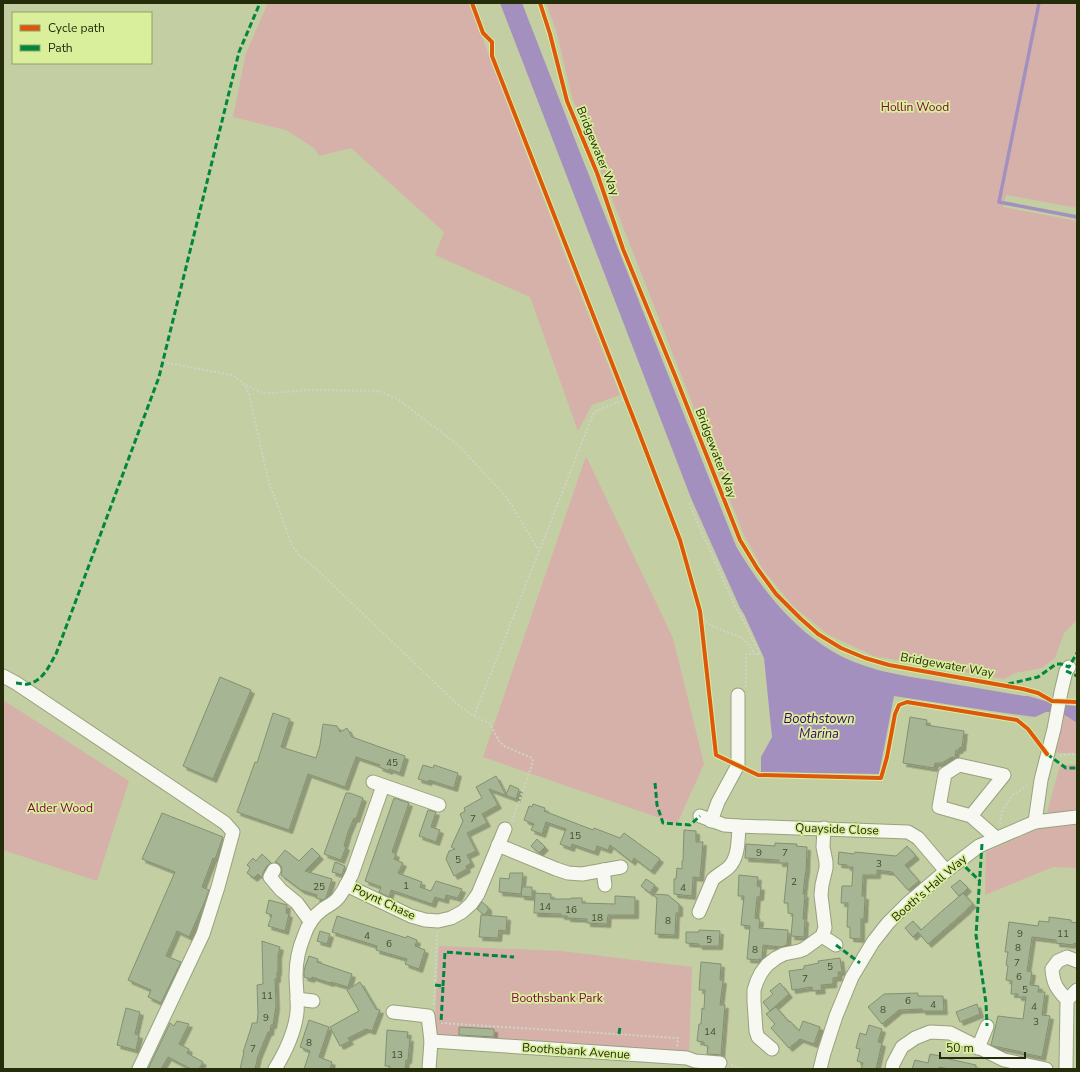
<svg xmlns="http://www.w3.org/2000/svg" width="1080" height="1072" font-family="'Nunito Sans',sans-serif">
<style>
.green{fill:#d6b1aa}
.water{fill:#a490be}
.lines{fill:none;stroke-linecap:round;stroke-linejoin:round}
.stream{stroke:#a490be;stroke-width:3.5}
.building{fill:#a6b695;stroke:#829171;filter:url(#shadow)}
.minor-casing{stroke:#98a17d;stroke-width:15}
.path{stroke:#d0d3c5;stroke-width:2;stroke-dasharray:2 2;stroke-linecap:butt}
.minor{stroke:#f6f8f1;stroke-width:13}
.quiet{stroke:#00873e;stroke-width:3;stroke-dasharray:6 3;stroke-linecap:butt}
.cycleway-casing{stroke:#d9ef9c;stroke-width:6}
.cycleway{stroke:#de570c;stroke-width:4}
.labels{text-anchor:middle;stroke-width:3.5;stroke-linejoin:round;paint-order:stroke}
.number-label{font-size:10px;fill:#454e2d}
.park-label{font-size:12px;fill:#830642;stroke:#d9ef9c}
.street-label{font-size:12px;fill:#252c0a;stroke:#d9ef9c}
.water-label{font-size:13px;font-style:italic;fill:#3c006c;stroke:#d9ef9c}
</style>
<defs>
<filter id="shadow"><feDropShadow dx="3.5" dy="3.5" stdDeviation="0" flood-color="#0004"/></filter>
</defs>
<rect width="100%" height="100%" fill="#c3cea2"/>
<g class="green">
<polygon points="268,3 469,3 561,245 620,395 592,405 578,431 530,297 435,255 444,232 351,148 319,156 314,148 286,130 233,117 246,53"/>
<polygon points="546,3 1077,3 1077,208 1006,195 1003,207 1077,221 1077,620 1064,633 1055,658 1042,668 1015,673 1004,679 874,656 829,635 793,606 762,568 744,535 572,97 556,30"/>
<polygon points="586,456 673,638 704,764 677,824 483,757"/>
<polygon points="3,700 129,781 97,881 3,850"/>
<polygon points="1062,714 1068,717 1077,723 1077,753 1059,753 1055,752 1054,750"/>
<polygon points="1077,764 1077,868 1053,867 985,895 986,852 1043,827 1060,765"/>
<polygon points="439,946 561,951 692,967 689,1054 434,1037"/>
</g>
<g class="water">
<path d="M500,3h22l57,147 157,396c23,39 50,75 88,100 33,23 74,29 112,35 29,5 59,10 88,15h4l28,8 -2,8h-8l-11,5 -44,-6 -97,-15 -15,78 -118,-2v-15l11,-20 -8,-79 -20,-44 -4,-6 -49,-110z"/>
<polygon points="1064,705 1077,706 1077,723 1068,717 1062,714"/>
</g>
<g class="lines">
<polyline class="stream" points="1039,3 999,202 1077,217"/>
</g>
<g class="building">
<polygon points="220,677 251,690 213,779 183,766"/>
<polygon points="273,713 290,719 281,747 316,758 320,745 323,724 337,726 340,732 347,728 352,737 405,756 400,773 389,769 389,771 379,767 380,765 356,757 345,787 308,774 289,830 237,812 255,762 257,763"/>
<polygon points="910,717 927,720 926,725 964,731 962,748 960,747 959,750 956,750 955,758 952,757 942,763 935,763 934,768 903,763"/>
<polygon points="423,765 433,768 434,765 458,773 454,788 429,780 428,782 418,779"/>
<polygon points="496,776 506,795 510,785 519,789 516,799 489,789 498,805 482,814 487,823 467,833 476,851 467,855 471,863 466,866 467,869 454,876 446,859 449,851 455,849 451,847 463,821 460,814 465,811 464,808 482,798 476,787"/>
<polygon points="346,793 350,793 363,798 356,819 354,818 348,832 344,846 346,847 341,860 324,854"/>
<polygon points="394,798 409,803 392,852 396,854 394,859 403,863 398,873 422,882 420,887 431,891 436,881 462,889 458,898 446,895 445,900 435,897 432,904 391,890 389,897 379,892 381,887 365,881"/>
<polygon points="533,804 545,808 544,811 593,830 594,828 620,838 624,833 660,859 651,871 634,858 632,862 610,845 608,850 597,846 595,852 572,844 571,848 560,844 566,829 546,822 542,834 531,830 534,824 524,820 529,806 532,807"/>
<polygon points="428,810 436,812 431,827 440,830 436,842 419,836"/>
<polygon points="162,813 223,837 215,859 213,858 202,887 209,890 205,901 189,937 177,931 166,956 181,962 161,1003 148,997 151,990 128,980 175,872 142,859"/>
<polygon points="684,830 696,831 696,842 703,842 700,878 693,877 692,896 674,894 674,879 676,879 677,868 682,869 682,861 683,861"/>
<polygon points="537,839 545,847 539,853 531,846"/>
<polygon points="775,843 797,844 796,846 807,847 806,871 805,876 803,894 805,894 803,919 805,919 804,937 791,936 793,914 788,913 788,903 784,903 788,863 779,863 779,860 745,858 746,844 775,846"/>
<polygon points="907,846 916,856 905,865 919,881 908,890 892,872 877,870 877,875 863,875 862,896 865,896 864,919 861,919 861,939 850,938 850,927 847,927 848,903 841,903 842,886 852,886 853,867 847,867 847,865 838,864 839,852 854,854 855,852 896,856"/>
<polygon points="312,848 320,856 305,871 332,879 326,898 323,900 316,898 317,895 301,890 281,875 282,870 281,866 278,863 275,862 285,850 299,861"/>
<polygon points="262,854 271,863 267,866 263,873 262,878 258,874 254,878 247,873 250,868 247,865 253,858 256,861"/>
<polygon points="335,862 345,866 342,875 332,872"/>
<polygon points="510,873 523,873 521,894 499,892 500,878 509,879"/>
<polygon points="739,875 758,877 757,886 761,887 760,897 757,897 755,918 760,919 759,928 788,930 787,945 781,947 763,945 762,959 759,959 759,960 747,959 750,926 741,925 744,896 738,896"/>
<polygon points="646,879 655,885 650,893 641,886"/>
<polygon points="960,880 968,888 963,893 973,904 968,908 968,909 928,944 918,932 913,937 905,928 913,921 921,930 942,911 963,893 959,896 951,887"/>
<polygon points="522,887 532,887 532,897 521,896"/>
<polygon points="535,893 551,894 551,899 571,899 571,898 582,898 582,903 615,904 615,896 635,897 635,915 608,915 607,924 587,923 587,919 567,918 567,916 561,916 561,914 534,913"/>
<polygon points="652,894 668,895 679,904 679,913 676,913 675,935 655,934 657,898"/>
<polygon points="269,900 287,905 286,913 289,914 285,931 268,926 272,915 266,913"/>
<polygon points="482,902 488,907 488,911 484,915 507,917 506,931 499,930 498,938 479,937 481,915 484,915 477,909"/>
<polygon points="337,916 394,934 406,938 407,936 417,940 415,946 425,950 419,969 405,964 407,959 376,950 377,946 332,932"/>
<polygon points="1049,917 1071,920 1071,922 1077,923 1077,944 1074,943 1074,945 1056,943 1056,940 1032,937 1027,971 1032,972 1030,985 1039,986 1038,992 1045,992 1042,1015 1050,1016 1042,1057 1022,1053 1022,1052 993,1046 991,1045 998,1016 1023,1019 1026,997 1018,997 1018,994 1011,994 1012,981 1006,980 1008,966 1006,965 1008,952 1005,952 1009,922 1038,926 1039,921 1049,922"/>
<polygon points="699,930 720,931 719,946 699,946 699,944 686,943 686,932 699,932"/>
<polygon points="320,931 330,934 327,944 317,941"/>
<polygon points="262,941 280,947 278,955 278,972 277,972 277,979 275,979 276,1006 273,1025 271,1025 270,1032 268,1032 258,1056 255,1069 240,1069 244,1052 243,1052 251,1028 252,1023 257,1023 258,1013 257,985 263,984"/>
<polygon points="309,956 318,959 317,962 352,974 348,987 331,982 330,983 312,977 311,979 304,977 304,970"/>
<polygon points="840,958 842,972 838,972 839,977 833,978 833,984 821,985 822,990 813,991 812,987 792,990 789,971 804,969 804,966 819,963 818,961"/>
<polygon points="701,962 721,964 720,980 723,980 720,1005 725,1005 721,1055 707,1054 708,1046 704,1045 704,1042 697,1041 699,1024 701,1024 702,1008 704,1009 705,990 699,990"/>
<polygon points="360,982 376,1009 380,1010 372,1031 366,1029 348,1038 350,1041 340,1046 330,1027 359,1011 347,990"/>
<polygon points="780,983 789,994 770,1011 763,1002 773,994 770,991"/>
<polygon points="918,993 918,996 943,996 944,1011 922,1011 922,1009 899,1010 882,1024 868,1007 884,994"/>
<polygon points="977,1004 980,1014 960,1022 956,1012"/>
<polygon points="776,1007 789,1022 790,1021 799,1031 803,1021 820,1027 814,1044 800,1039 789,1048 771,1028 775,1024 766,1014"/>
<polygon points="126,1008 140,1012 135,1034 139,1035 136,1050 117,1045"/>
<polygon points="309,1020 329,1027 319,1057 332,1062 330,1069 304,1069 310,1051 300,1047"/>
<polygon points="177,1021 189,1024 179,1044 189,1049 187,1053 203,1062 199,1069 191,1069 168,1057 161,1069 148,1069 170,1023 174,1026"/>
<polygon points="869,1025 882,1029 878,1042 882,1043 876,1069 861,1069 863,1063 857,1061 860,1049 856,1048 860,1033 866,1035"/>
<polygon points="459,1027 494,1029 494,1037 459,1035"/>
<polygon points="387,1030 408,1032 407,1038 410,1038 408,1060 406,1060 405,1069 390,1069 390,1066 385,1066"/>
<polygon points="930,1054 940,1056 940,1057 976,1065 976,1069 949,1069 939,1067 939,1069 912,1069 915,1060 928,1063"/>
</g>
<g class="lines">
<g class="minor-casing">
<g id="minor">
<polyline points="3,676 16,683 225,823 233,832 218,887 203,934 139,1069"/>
<polyline points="373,782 439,805"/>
<polyline points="700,816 724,825 739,826 908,832 918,838 946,871"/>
<polyline points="971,816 1004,775 959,765 945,774 939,807 971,816 996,838"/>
<polyline points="711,821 718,802 738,765 738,695"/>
<polyline points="1035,822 1041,780 1054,729 1061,692 1066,671 1069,667"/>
<polyline points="498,845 556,869 568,873 582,874 621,867"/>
<polyline points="274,870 270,877 281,890 297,903 310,921"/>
<polyline points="603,870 605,885"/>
<polyline points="346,885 411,916 425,920 438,921 451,918 462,912 471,904 478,894 505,829"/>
<path d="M699,912l14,-33c5,-4 10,-7 15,-11 11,-10 10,-28 11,-42"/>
<polyline points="822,936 836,945"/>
<polyline points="297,999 313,1001"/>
<polyline points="1067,1000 1077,990"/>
<polyline points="393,1012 428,1016 431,1041 429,1069"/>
<polyline points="431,1041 687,1058 695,1061 720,1063"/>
<polyline points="978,1048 987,1026"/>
<polyline points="772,1049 758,1037 756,1031 754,1001 754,990 757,981 761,973 767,965 776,958 784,954 799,951 804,949 822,936 825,928 821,895 822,885 826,868 826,862 823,847 824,828"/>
<path d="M275,1069c11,-18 20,-37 22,-57 1,-13 -1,-25 -1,-37 0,-14 3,-27 8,-39 4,-12 9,-20 19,-27 6,-4 11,-6 15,-11 6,-7 10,-16 14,-24l31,-88"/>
<polyline points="820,1069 824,1053 836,1016 852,977 873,942 888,923 907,904 946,871 979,846 1035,822 1077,817"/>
<polyline points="892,1069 893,1064 902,1047 915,1038 930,1032 950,1033 1004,1060 1046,1069"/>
<path d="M1066,1069l1,-69c-10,-11 -14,-16 -15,-31l6,-8 9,-4 10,4"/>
</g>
</g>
<g class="path">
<path d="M163,362l69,13c9,5 13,9 17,19l19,85 24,66 7,10 14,11 144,138 17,12 16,8 9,17 5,5 28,12 1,4 -21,59"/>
<polyline points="246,385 261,392 272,393 312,390 379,391 399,400 459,446 507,498 539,551"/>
<polyline points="689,503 737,611 740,614 760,654 746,654 746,684 745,687"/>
<polyline points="700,611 706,622 712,626 742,638 749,645 755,654"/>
<polyline points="474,716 594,412 626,399"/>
<polyline points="1060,755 1077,754"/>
<polyline points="1000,824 1002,812 1012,795 1027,786"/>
<polyline points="434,1005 437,932"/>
<polyline points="441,1023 678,1038 677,1047"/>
<polyline points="731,1065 735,1066 742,1069"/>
</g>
<use href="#minor" class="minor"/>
<g class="quiet">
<polyline points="1066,671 1077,676"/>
<path d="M16,683c4,0 9,2 12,1 15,-3 21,-18 28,-30l103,-277 80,-325 21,-49"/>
<polyline points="1008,684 1038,677 1056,664 1061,664 1069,667 1077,653"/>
<polyline points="1047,754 1066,768 1077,768"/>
<polyline points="655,783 657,805 663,823 690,825 700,816"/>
<polyline points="982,844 976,935 986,1003 987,1026"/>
<polyline points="959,861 980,881"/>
<polyline points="836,945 860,963"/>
<polyline points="435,985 443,986 441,1023"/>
<polyline points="443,986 445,952 514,957"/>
<polyline points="619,1034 620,1027"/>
</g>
<g class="cycleway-casing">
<g id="cycleway">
<polyline points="472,3 483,33 492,42 492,56 638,430 680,540 700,611 716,755 758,775 881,778 887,757 895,714 899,705 907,702 1017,720 1028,729 1047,754"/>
<polyline points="540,3 550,34 567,101 597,173 623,249 676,378 740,540 757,568 776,594 800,618 818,634 841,648 865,658 889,665 1023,689 1038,693 1052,701 1077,702"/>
</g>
</g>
<use href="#cycleway" class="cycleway"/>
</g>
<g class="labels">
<g class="number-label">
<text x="392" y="766">45</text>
<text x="473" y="822">7</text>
<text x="575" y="839">15</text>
<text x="759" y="856">9</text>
<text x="785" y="856">7</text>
<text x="458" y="863">5</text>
<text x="879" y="867">3</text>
<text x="794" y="885">2</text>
<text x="406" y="889">1</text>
<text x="319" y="890">25</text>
<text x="683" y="891">4</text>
<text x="545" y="910">14</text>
<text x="571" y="913">16</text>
<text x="597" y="921">18</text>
<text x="668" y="924">8</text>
<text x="1020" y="937">9</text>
<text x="1063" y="937">11</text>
<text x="367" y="939">4</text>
<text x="709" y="943">5</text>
<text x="389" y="947">6</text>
<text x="1018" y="951">8</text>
<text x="755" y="953">8</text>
<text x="1017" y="966">7</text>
<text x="830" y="970">5</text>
<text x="1019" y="980">6</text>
<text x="805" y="982">7</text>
<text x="1025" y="993">5</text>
<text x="267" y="999">11</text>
<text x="908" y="1004">6</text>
<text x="933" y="1008">4</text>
<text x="1034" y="1010">4</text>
<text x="883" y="1013">8</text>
<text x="266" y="1021">9</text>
<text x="1036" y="1025">3</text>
<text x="710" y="1035">14</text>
<text x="309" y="1046">8</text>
<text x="253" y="1052">7</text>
<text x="397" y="1058">13</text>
</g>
<g class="park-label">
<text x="915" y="111">Hollin Wood</text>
<text x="60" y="812">Alder Wood</text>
<text x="557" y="1002">Boothsbank Park</text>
</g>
<g class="street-label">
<text transform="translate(598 151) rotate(68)" y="4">Bridgewater Way</text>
<text transform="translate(716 453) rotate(69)" y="4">Bridgewater Way</text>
<text transform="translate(947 665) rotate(10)" y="4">Bridgewater Way</text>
<text transform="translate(837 829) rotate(2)" y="4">Quayside Close</text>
<text transform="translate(929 888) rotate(-41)" y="4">Booth's Hall Way</text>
<text transform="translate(384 902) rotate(25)" y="4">Poynt Chase</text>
<text transform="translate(576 1051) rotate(4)" y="4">Boothsbank Avenue</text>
</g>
<g class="water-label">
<text x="819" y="723">Boothstown<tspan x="819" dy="15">Marina</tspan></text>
</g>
</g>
<rect width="1080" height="1072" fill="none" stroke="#252c0a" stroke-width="8"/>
<rect x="12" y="12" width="140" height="52" fill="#d9ef9c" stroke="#91a162"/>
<rect x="20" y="25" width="20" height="6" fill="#de570c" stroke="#91a162"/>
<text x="48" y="32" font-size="12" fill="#252c0a">Cycle path</text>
<rect x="20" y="45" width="20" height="6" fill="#00873e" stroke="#91a162"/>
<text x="48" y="52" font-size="12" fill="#252c0a">Path</text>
<path d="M940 1052v6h85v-6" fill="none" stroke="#252c0a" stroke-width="2"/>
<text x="946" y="1052" font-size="12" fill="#252c0a" stroke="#d9ef9c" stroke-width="3" paint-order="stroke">50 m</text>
</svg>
